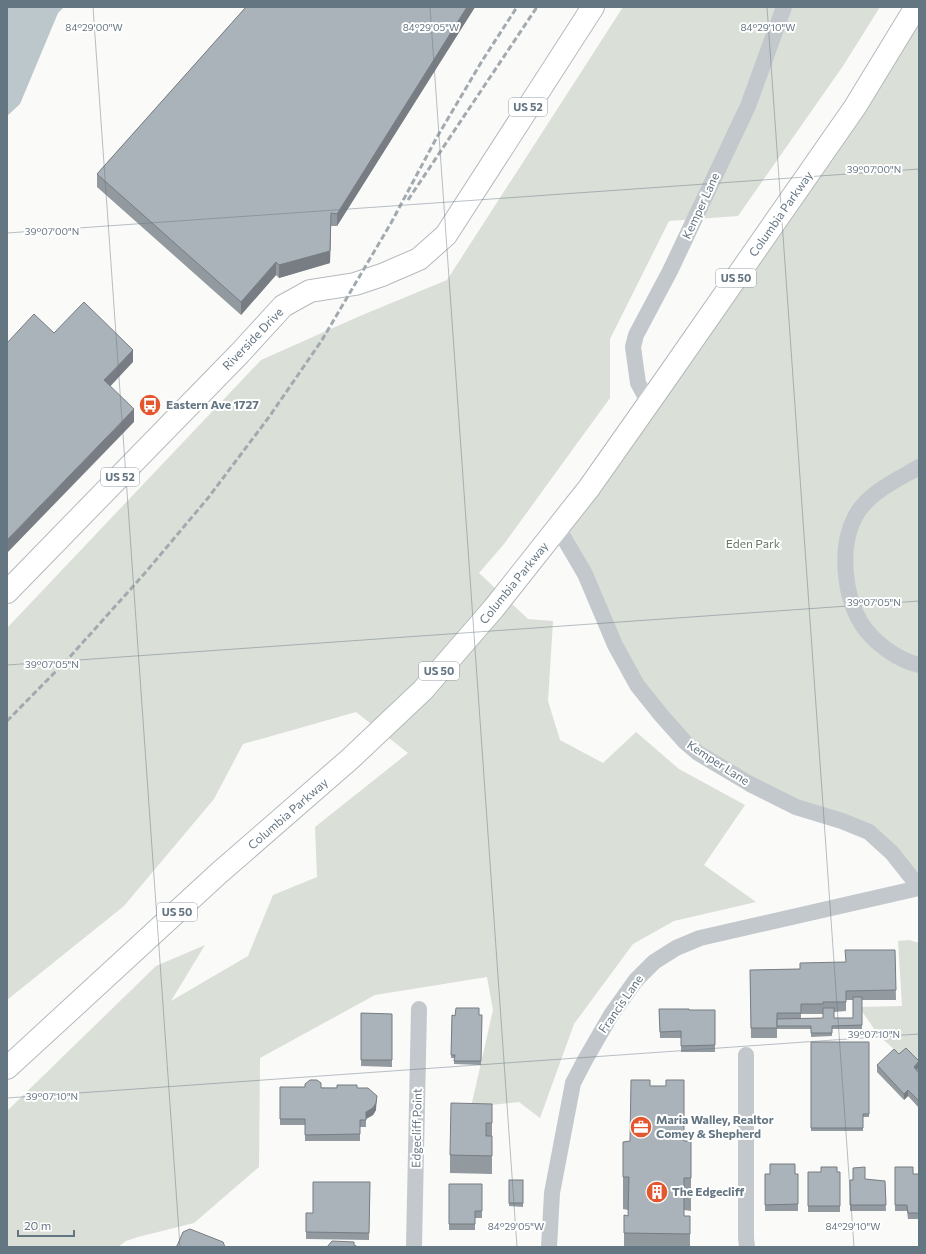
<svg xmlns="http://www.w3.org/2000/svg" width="926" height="1254" font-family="Commissioner,sans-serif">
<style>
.green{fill:#dadfd7}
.water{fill:#bbc7cb}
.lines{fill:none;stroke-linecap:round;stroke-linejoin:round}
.primary-casing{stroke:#b5babe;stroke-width:24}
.highway-casing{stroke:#b4b9bd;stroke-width:24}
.street{stroke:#c3c8cc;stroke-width:16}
.primary{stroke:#fff;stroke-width:22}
.highway{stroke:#fff;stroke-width:22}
.rail{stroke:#a2aab0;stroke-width:3;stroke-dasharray:6 3;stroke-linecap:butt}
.wall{fill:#929a9f;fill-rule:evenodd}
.shaded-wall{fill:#777d82}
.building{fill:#aab3b9;stroke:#777d82}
.ticks{fill:none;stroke:#657683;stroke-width:1;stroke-opacity:0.45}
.labels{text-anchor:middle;stroke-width:4;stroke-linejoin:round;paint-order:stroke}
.shield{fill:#fff;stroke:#939fa8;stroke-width:1}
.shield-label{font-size:11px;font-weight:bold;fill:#657683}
.street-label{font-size:12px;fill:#657683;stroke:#fff}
.poi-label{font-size:12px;font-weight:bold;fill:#657683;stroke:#fff;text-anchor:start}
.park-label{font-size:12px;fill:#687a64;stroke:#fff}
.ticks-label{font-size:10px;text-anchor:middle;fill:#657683;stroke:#fff;stroke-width:4;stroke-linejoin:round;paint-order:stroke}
</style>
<rect width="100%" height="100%" fill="#fafaf8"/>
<g class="green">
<polygon points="623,7 880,7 843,66 738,216 669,221 610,339 610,398 504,544 479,573 528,619 553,621 548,701 560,740 603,763 636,732 679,769 745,805 704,865 756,902 674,921 633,944 574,1024 540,1118 519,1102 471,1107 493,1010 487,977 375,995 260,1058 259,1167 194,1223 138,1237 126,1241 118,1247 7,1247 7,1111 156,966 205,945 171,1001 248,956 273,895 317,877 315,827 408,753 356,712 243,744 214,799 124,906 7,1000 7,628 261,360 360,316 447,280"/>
<polygon points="919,7 919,887 869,832 750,784 661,715 558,528"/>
<polygon points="909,940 919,943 919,1076 916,1068 879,1036 859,1007 902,1006 898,941"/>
</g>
<polygon class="water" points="7,7 64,7 58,13 20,104 7,116"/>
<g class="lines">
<g class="primary-casing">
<polyline id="primary" points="7,592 240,353 283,306 310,291 355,284 382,275 419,259 446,235 593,7"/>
</g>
<g class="highway-casing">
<polyline id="highway" points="7,1068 219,873 350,759 423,690 494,608 589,488 665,380 855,107 916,7"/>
</g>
<g class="street">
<polyline points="649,403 638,383 633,347 636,335 670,271 748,106 784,7"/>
<path d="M919,467c-22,13 -52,26 -64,50 -16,29 -11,78 6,106 12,19 36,37 58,42"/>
<polyline points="558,528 585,574 615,645 637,685 661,715 685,742 698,753 750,784 796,807 842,821 869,832 892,853 919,887"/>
<polyline points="746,1055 746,1238 747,1247"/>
<polyline points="414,1247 419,1009"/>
<polyline points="549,1247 552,1193 573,1083 585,1060 611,1015 636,980 654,962 676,948 700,938 919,888"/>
</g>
<use href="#primary" class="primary"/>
<use href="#highway" class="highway"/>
<g class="rail">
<polyline points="408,200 537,7"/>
<polyline points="7,721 68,659 145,573 208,498 269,417 322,340 391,223 437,137 482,61 517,7"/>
</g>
</g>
<g class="wall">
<polygon points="246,7 475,7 337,226 331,226 330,263 279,278 276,275 241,315 97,187 97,174"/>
<path d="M895,950l1,50h-34v29h-30v7l-21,1v-8h-34v9h-26l-1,-68 50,-1 46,-7zM846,1000h7v18h-19v-6l12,-1zM801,1014h22v4l-22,1z"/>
<polygon points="659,1009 689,1010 715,1010 715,1052 681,1052 681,1038 660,1038"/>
<polygon points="361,1013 392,1014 392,1067 361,1066"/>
<polygon points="452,1015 482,1015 481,1065 454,1064 454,1058 451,1058"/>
<polygon points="811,1042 869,1042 869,1117 863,1117 863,1131 811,1131"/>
<polygon points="899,1054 919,1061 919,1068 917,1070 919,1073 919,1108 908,1096 904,1100 877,1072 877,1065"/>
<polygon points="650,1086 684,1141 691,1141 691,1211 684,1210 684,1216 690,1216 690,1247 624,1247 624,1215 628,1216 628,1210 623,1209 623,1142 630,1141"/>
<polygon points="280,1087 357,1088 376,1110 373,1115 366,1119 366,1127 360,1127 360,1141 305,1141 305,1125 280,1125"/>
<polygon points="492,1104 492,1174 450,1173 450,1155"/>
<polygon points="895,1167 913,1174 919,1174 919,1219 908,1219 907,1211 895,1211"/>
<rect x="808" y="1172" width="32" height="40"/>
<rect x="765" y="1174" width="33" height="37"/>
<polygon points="865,1179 885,1181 886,1211 850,1211 850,1180"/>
<polygon points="509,1180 523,1180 523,1207 509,1206"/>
<polygon points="370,1182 369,1240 306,1239 306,1213 313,1213"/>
<polygon points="449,1184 482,1184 482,1218 475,1218 475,1230 449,1230"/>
</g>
<g class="shaded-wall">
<polygon points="467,7 475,7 337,226 337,214"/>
<polygon points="331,213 330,263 279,278 279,265"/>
<polygon points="276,262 276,275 241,315 241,302"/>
<polygon points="133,350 133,362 104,393 104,380"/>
<polygon points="134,409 134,422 7,553 7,540"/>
<polygon points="919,1062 919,1068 914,1073 914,1067"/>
<polygon points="908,1090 908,1096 904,1100 904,1094"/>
<polygon points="377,1096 376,1110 373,1115 366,1119 366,1112"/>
</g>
<g class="building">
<polygon points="246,7 467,7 337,214 331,213 330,251 279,265 276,262 241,302 97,174"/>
<polygon points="84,302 133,350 104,380 134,409 7,540 7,343 34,314 54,333"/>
<polygon points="845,950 895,950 896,990 846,991 846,1002 823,1002 823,1004 801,1004 801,1013 777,1013 777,1028 751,1028 750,970 800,969 800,963 846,962"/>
<polygon points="853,997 862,997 862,1025 832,1026 832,1033 811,1033 811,1026 777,1026 777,1019 823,1018 823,1008 834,1008 834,1018 853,1018"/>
<polygon points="456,1008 479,1008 479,1015 482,1015 481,1061 454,1061 455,1055 451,1055 452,1015 455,1016"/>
<polygon points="659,1009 689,1009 689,1010 715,1010 715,1045 681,1046 681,1031 660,1032"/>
<polygon points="361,1013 392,1014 392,1060 361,1060"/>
<polygon points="811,1042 869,1042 869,1114 863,1114 863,1128 811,1128"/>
<polygon points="906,1048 919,1061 914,1067 919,1073 919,1078 918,1079 919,1080 919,1101 908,1090 904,1094 877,1065 894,1049 899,1054"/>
<polygon points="310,1080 317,1080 321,1083 321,1088 337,1088 337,1085 357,1085 357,1088 368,1088 377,1096 376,1103 373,1108 366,1112 366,1120 360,1120 360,1134 305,1135 305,1119 280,1119 280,1087 305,1087 305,1084"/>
<polygon points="631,1080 650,1080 650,1086 666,1086 666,1080 684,1080 684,1141 691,1141 691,1178 684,1178 684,1216 690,1216 690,1234 624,1233 624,1215 628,1216 629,1177 623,1177 623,1142 630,1141"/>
<polygon points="451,1103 492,1104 492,1123 486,1123 486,1136 492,1136 492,1156 450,1155"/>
<polygon points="770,1164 795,1164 795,1174 798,1174 798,1204 765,1205 765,1174 770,1174"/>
<polygon points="821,1167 837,1167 837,1172 840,1172 840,1206 808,1206 808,1172 821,1172"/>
<polygon points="865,1167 865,1179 885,1181 886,1205 850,1205 850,1180 853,1180 853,1168"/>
<polygon points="895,1167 913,1167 913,1174 919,1174 919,1213 908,1213 907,1205 895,1205"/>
<rect x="509" y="1180" width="14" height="23"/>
<polygon points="313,1182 370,1182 369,1233 306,1232 306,1213 313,1213"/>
<polygon points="449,1184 482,1184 482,1211 475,1211 475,1224 449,1224"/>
<polygon points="190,1229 223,1242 225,1247 175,1247 177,1246 183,1232"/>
<polygon points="332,1241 354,1242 354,1245 358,1247 327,1247"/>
</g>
<path class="ticks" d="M93,7l87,1240M430,7l87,1240M767,7l87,1240M7,233l912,-64M7,665l912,-64M7,1098l912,-64"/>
<defs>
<g id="bus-disc" transform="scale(1.15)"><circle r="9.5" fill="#e4572e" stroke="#fff"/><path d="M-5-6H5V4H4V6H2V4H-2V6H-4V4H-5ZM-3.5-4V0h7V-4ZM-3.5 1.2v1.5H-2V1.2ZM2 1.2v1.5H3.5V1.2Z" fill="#fff"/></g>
<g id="office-disc" transform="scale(1.15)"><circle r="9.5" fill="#e4572e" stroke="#fff"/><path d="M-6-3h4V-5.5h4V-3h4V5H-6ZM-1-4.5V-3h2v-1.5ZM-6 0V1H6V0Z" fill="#fff"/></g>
<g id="building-disc" transform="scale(1.15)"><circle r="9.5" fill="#e4572e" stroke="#fff"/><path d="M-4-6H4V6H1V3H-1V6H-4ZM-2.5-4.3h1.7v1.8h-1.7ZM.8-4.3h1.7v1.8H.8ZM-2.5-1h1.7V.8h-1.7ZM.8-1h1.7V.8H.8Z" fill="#fff"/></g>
</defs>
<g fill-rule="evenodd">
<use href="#bus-disc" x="150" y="405"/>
<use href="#office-disc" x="641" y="1127"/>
<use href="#building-disc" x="657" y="1192"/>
</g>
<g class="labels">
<g class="shield">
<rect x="509" y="98" width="38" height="18" rx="3"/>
<rect x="716" y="269" width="40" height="18" rx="3"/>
<rect x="101" y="468" width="38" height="18" rx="3"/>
<rect x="419" y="662" width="40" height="18" rx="3"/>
<rect x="157" y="903" width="40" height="18" rx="3"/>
</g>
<g class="shield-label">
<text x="528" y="111">US 52</text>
<text x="736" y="282">US 50</text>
<text x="120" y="481">US 52</text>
<text x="439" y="675">US 50</text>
<text x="177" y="916">US 50</text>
</g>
<g class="street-label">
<text transform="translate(701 206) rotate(-65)" y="4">Kemper Lane</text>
<text transform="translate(781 214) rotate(-55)" y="4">Columbia Parkway</text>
<text transform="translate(253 339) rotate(-46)" y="4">Riverside Drive</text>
<text transform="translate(514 583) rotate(-51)" y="4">Columbia Parkway</text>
<text transform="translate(718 763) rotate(33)" y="4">Kemper Lane</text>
<text transform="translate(288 814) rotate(-41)" y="4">Columbia Parkway</text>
<text transform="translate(621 1004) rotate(-55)" y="4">Francis Lane</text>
<text transform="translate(417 1128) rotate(-89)" y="4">Edgecliff Point</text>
</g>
<g class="poi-label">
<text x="166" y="409">Eastern Ave 1727</text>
<text x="656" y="1124">Maria Walley, Realtor<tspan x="656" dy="14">Comey &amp; Shepherd</tspan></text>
<text x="672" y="1196">The Edgecliff</text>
</g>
<g class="park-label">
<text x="753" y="548">Eden Park</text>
</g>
</g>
<g class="ticks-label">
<text x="94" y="31">84°29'00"W</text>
<text x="431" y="31">84°29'05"W</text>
<text x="768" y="31">84°29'10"W</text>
<text x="874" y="173">39°07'00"N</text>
<text x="52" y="235">39°07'00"N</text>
<text x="874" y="606">39°07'05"N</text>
<text x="52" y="668">39°07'05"N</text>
<text x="874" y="1038">39°07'10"N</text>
<text x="52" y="1100">39°07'10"N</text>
<text x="516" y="1230">84°29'05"W</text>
<text x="853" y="1230">84°29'10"W</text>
</g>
<rect width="926" height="1254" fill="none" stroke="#657683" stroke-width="16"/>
<path d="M18 1230v6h56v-6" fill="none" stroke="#657683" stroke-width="2"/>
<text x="24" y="1230" font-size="12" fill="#657683" stroke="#ffffff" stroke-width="3" paint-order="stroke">20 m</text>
</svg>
